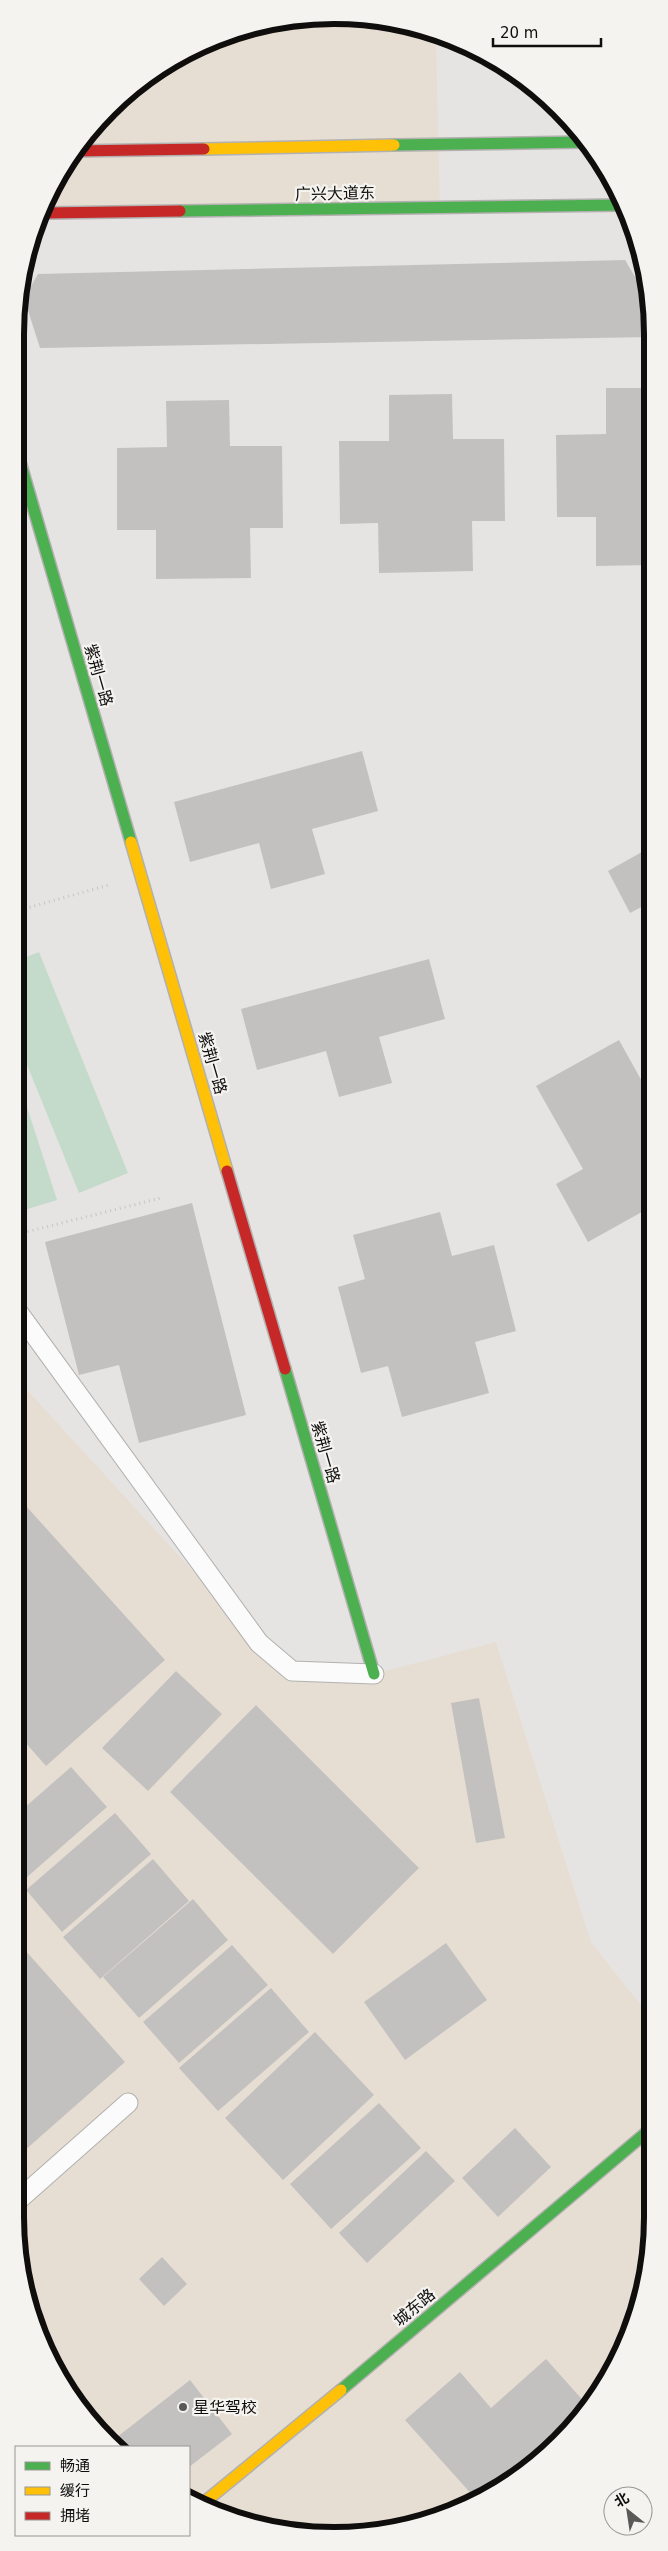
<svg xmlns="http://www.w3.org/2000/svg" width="668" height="2551" font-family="'DejaVu Sans','Noto Sans SC',sans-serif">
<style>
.industrial{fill:#e7ded3}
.green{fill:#c4dbcc}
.building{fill:#c3c1c0}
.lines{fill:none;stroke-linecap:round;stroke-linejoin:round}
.lane-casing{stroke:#b2b1b0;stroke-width:21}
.fast-casing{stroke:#b2b1b0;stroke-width:14}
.slow-casing{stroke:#b2b1b0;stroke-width:14}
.jam-casing{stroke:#b2b1b0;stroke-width:14}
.path{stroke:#c6c5c5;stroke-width:3;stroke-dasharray:1 4;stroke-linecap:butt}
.lane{stroke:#fbfbfb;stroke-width:19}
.fast{stroke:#4caf50;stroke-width:11}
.slow{stroke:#ffc107;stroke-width:11}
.jam{stroke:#c62828;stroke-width:11}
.poi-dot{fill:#5a5958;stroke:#f4f3ef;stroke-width:2}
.labels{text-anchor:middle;stroke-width:4.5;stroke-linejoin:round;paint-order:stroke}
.street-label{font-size:16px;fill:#0f0e0d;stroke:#f4f3ef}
.poi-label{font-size:16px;fill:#0f0e0d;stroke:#f4f3ef;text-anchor:start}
.rim{fill:none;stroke:#0f0e0d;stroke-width:6}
</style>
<rect width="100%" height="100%" fill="#e6e4e2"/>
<g class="industrial">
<polygon points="271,21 396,21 436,36 440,208 46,213 69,157 157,69"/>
<polygon points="18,1380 259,1643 292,1671 374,1674 496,1642 591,1942 647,2013 647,2279 599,2394 528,2470 417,2525 313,2535 201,2505 189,2500 189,2447 120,2447 94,2428 39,2339 15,2217"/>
</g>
<g class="green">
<polygon points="39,952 128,1173 79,1193 19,1045 19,960"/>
<polygon points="19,1082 57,1200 18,1212"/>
</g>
<g class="building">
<polygon points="625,260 650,302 650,337 40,348 24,298 38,274"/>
<polygon points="606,388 650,388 650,565 596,566 596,517 557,517 556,435 606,434"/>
<polygon points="452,394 453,439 504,439 505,521 472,521 473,571 379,573 378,523 340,524 339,441 389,441 389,395"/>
<polygon points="229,400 230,446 282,446 283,528 250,528 251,578 156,579 156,530 117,530 117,448 167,447 166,401"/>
<polygon points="362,751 378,811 312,829 325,874 271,889 259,843 190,862 174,802"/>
<polygon points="649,848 649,903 630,913 608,871"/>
<polygon points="429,959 445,1019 379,1037 392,1083 339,1097 326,1051 257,1070 241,1009"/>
<polygon points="619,1040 649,1094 649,1208 588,1242 556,1184 583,1169 536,1086"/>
<polygon points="192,1203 246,1415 139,1443 119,1365 79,1375 45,1242"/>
<polygon points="440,1212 452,1256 494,1245 516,1331 475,1342 489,1393 402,1417 388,1366 361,1373 338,1287 365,1279 353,1235"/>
<polygon points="17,1496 165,1660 46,1766 17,1733"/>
<polygon points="176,1671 222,1714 148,1791 102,1748"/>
<polygon points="479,1698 505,1838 476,1843 451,1703"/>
<polygon points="256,1705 419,1868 333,1954 170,1792"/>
<polygon points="71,1767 107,1807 18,1885 16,1882 16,1815"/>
<polygon points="115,1813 151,1854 62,1932 26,1890"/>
<polygon points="153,1859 189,1901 100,1979 63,1937"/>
<polygon points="193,1899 228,1940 139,2018 103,1977"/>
<polygon points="16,1940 125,2062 15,2159 15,2130"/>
<polygon points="446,1943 487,2000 405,2060 364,2002"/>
<polygon points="232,1945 268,1985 179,2063 143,2022"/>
<polygon points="271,1988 309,2032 218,2111 179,2068"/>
<polygon points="315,2032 374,2095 283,2180 225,2118"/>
<polygon points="379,2103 421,2148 331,2229 290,2184"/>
<polygon points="515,2128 551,2167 498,2217 462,2178"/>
<polygon points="426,2151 455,2181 367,2263 339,2233"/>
<polygon points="162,2257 187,2284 164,2306 139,2279"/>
<polygon points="546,2359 588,2406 528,2470 474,2497 405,2420 460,2372 491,2408"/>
<polygon points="190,2380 232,2434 189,2467 189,2447 120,2447 112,2441"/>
</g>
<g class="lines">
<g class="lane-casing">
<g id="lane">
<polyline points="18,1312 259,1643 292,1671 374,1674"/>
<polyline points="15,2203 128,2103"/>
</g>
</g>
<g class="fast-casing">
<g id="fast">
<polyline points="394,145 586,142"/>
<polyline points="180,211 624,205"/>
<polyline points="20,462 131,842"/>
<polyline points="285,1369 374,1674"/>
<polyline points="341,2390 647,2132"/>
</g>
</g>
<g class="slow-casing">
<g id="slow">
<polyline points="204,149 394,145"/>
<polyline points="131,842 227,1171"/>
<polyline points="201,2505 341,2390"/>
</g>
</g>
<g class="jam-casing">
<g id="jam">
<polyline points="74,151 204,149"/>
<polyline points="46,213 180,211"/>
<polyline points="227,1171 285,1369"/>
</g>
</g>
<g class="path">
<polyline points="20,910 109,885"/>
<polyline points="19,920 23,918 19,905"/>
<polyline points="18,1234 161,1198"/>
</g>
<use href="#lane" class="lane"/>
<use href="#fast" class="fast"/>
<use href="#slow" class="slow"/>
<use href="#jam" class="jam"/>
</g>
<circle class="poi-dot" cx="183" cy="2407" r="5"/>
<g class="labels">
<g class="street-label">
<text transform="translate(335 193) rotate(-1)" y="6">广兴大道东</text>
<text transform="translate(99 675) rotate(74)" y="6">紫荆一路</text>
<text transform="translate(213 1063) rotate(74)" y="6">紫荆一路</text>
<text transform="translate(326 1452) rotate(74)" y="6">紫荆一路</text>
<text transform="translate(414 2307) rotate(-40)" y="6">城东路</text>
</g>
<g class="poi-label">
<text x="193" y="2413">星华驾校</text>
</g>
</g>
<path d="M0 0H668V2551H0ZM334 24H334A310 310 0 0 1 644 334V2217A310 310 0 0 1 334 2527H334A310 310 0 0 1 24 2217V334A310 310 0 0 1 334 24Z" fill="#f4f3ef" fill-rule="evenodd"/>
<path class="rim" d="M334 24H334A310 310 0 0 1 644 334V2217A310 310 0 0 1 334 2527H334A310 310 0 0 1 24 2217V334A310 310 0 0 1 334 24Z"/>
<rect x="15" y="2446" width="175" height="90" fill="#f4f3ef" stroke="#989795"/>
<rect x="25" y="2462" width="25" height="8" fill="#4caf50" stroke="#989795"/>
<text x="60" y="2471" font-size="15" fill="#0f0e0d">畅通</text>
<rect x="25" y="2487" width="25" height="8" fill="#ffc107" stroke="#989795"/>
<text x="60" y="2496" font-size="15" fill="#0f0e0d">缓行</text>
<rect x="25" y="2512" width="25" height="8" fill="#c62828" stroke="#989795"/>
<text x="60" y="2521" font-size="15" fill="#0f0e0d">拥堵</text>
<g transform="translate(628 2511) rotate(330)"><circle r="24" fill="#f4f3ef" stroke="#989795"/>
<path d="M0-4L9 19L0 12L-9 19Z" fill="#5a5958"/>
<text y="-8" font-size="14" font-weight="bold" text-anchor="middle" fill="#0f0e0d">北</text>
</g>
<path d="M493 38v8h108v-8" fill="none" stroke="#0f0e0d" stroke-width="2.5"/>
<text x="500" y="38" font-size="15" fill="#0f0e0d" stroke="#f4f3ef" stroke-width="4" paint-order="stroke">20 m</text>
</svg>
